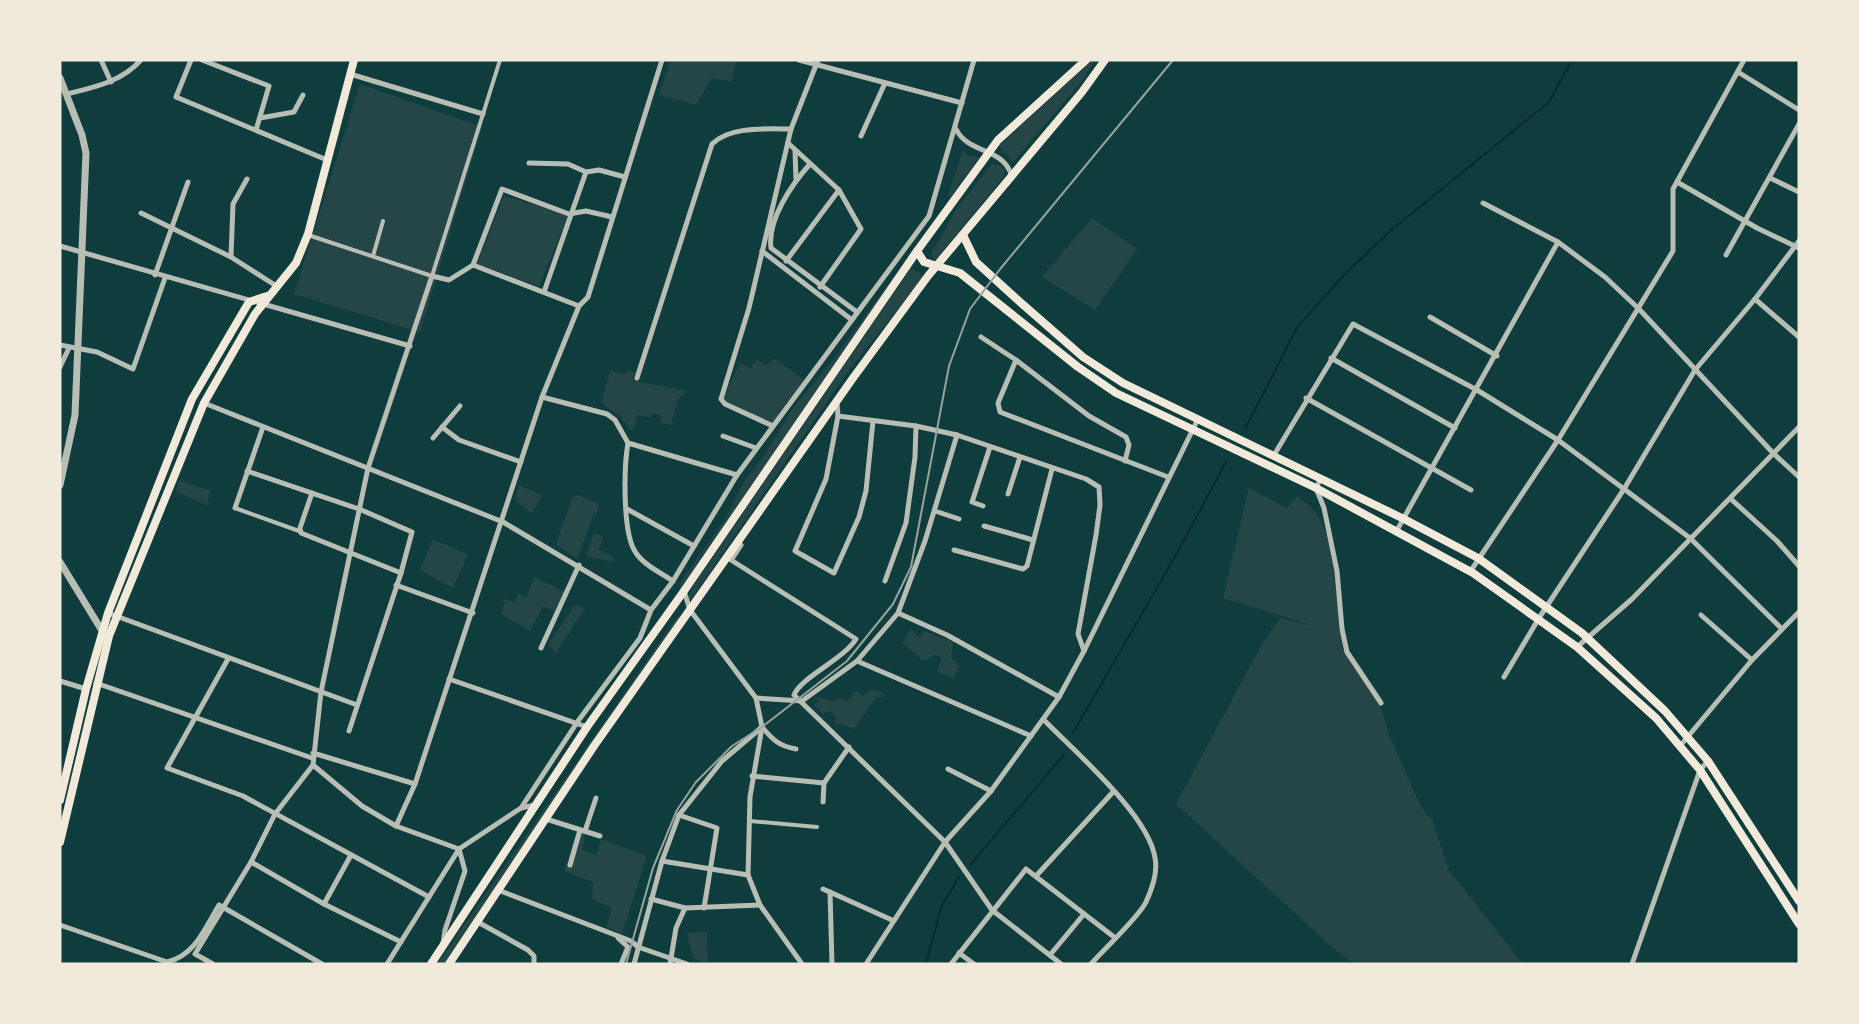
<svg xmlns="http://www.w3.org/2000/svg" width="1859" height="1024" font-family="'Titillium Web',sans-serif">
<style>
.green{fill:#244646}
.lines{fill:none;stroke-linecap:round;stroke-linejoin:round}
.stream{stroke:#0a2a2b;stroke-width:2}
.pedestrian{stroke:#b8beb3;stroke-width:4}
.minor{stroke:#b8beb3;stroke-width:5}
.tertiary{stroke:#b8beb3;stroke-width:7}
.secondary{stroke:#f1e9da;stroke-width:8}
.primary{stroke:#f1e9da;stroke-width:8}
.rail{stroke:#97a49c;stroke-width:2}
</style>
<rect width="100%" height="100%" fill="#0f3d3e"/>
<g class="green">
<polygon points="670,60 737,60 731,82 712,78 696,105 659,95"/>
<polygon points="1092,60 1095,60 1082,81 1013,162 999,146"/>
<polygon points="360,84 482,127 420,332 294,294"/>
<polygon points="963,150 967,155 979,157 950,197 948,196"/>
<polygon points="992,164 1001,166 1005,171 1004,176 935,261 931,254 957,208"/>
<polygon points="504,196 569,214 539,286 477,264"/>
<polygon points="1092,218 1137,249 1095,310 1042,277"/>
<polygon points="907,259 679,591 681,581 726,518 745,480 765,454 793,408 829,365"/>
<polygon points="911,268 924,277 847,373 690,601 687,599 694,585"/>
<polygon points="775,359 806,381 788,401 773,424 722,400 740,363 750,368 757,360 766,365"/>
<path d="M627,370l7,2 -1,7c11,6 39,8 54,12l-9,8 -7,26 -11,-3 2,-6 -10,-3 -2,5 -12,-3 -4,13 -4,2 -10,-14 -19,-13 9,-32 15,4z"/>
<polygon points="179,480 210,491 207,505 176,492"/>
<polygon points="519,485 542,495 532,514 515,500"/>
<path d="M1249,488l38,20 9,-12c44,23 41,94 43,137l4,1 9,30 25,33 13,40 31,70 12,14 15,48 75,95h-168l-23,-17 -156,-143 86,-160 18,-26 41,10 -98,-30z"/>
<polygon points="574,494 599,503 597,514 594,513 577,559 556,544"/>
<polygon points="594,533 603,536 599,550 613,557 614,562 586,556"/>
<polygon points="433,539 468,555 453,588 420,570"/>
<polygon points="534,577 565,592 554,611 543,606 530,631 501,614 505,599 515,603 518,594 526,597"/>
<polygon points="575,605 585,608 556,653 548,645"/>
<polygon points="678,615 682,617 444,964 437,964"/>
<polygon points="911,629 919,638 924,631 953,642 951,658 960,666 953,678 937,672 942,658 933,655 928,660 922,660 902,642"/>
<polygon points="870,690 882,692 885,697 876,697 854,729 839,724 834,726 837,718 830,711 823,714 814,705 818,701 814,696 832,701 841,698 847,701 852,697 853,692 858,691 863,696"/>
<polygon points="577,831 585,834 582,850 596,855 601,839 647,856 622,934 606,927 612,908 592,899 593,882 564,871"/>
<polygon points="707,932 708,964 706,964 693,958 687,933"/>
</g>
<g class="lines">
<g class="stream">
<polyline points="1245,429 1298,326 1348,271 1390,231 1549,102 1572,60"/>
<polyline points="1073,733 1177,553 1226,462"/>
<polyline points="970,865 1064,755"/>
<polyline points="926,964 941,907 959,877"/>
</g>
<g class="pedestrian">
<polyline points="308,235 432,276 500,60"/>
<polyline points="373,256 383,221"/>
<polyline points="235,508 299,531"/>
<polyline points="750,821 817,827"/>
</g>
<g class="minor">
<polyline points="101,60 111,82"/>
<polyline points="191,60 176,97 327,160"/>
<polyline points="202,60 269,86 256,130"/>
<polyline points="799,60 962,103"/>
<polyline points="1738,72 1799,110"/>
<polyline points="350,74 483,114"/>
<path d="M67,94c28,-7 54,-12 74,-34"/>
<polyline points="260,118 294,112 303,95"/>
<path d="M956,129c12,25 46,18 55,45"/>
<polyline points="861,136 885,83"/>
<polyline points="788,143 839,190 861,229 820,287"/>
<polyline points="795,150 796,180"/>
<polyline points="529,163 568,164 586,172 599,170 625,177"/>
<path d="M810,164c-18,20 -43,56 -39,84l86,64"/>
<polyline points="1770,178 1799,192"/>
<polyline points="1677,182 1757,228 1799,248"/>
<polyline points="1483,203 1558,242 1605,277 1639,309 1774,454 1799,477"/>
<polyline points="141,213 231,257 278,287"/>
<polyline points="60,246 410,346"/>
<polyline points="762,251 852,320"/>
<polyline points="1726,255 1799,124"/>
<polyline points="231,257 233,204 247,179"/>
<polyline points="786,261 839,190"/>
<polyline points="473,265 502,189 569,214 586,211 612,217"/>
<polyline points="155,275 188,182"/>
<polyline points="544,292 586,172"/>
<polyline points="1755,299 1799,337"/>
<polyline points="1430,317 1497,356"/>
<polyline points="981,337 1016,360 998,403 1000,412 1168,477"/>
<polyline points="60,345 97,352 133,369 165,278"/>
<polyline points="1331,358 1455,428"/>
<polyline points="1016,360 1089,416 1126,437 1129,445 1125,461"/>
<polyline points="60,367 69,348"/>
<path d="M637,378l75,-234c18,-18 54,-15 79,-15"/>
<polyline points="542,397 607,414 615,420 628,443 737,475"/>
<polyline points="1306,398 1471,490"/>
<polyline points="204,403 503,522 651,610"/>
<polyline points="837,403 838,416 916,426 957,435 1086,479 1099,487 1100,505 1096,535 1078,634 1084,651"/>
<polyline points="838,416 826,479 795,551 834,573 859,517 866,491 873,421"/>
<polyline points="773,426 725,404 721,399 749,308 791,129 818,60"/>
<polyline points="442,427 459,440 521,462"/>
<polyline points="723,436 756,448"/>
<polyline points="433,438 460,406"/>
<path d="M628,443c-4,23 -6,91 8,110 8,12 25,20 37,28"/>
<polyline points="1274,455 1353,324 1477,390 1558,440 1690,538 1782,629"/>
<polyline points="247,471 359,509 412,532 401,573 349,731"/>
<polyline points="1321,478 1316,488 1324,508 1337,571 1342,629 1347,652 1381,703"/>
<polyline points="312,493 300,528 301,533 401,573"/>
<polyline points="1008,494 1020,457"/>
<polyline points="1731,499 1777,541 1799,566"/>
<polyline points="983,506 972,502 990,447"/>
<polyline points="235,508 263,427"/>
<polyline points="627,509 694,546"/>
<polyline points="935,511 959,519"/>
<polyline points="984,526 1033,540"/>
<polyline points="1396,532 1558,242"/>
<path d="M738,543l3,2 -10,15 125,79c-12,20 -56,39 -62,56l151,147 47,68 69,54"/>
<polyline points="954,550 1023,569 1027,566 1052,469"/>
<polyline points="1470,572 1558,440 1673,251 1673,189 1744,60"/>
<polyline points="885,581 906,523 915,457 916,426"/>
<polyline points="396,585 473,613"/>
<polyline points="684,591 690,610 756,698 762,727 750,797 748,875 760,905 802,964"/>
<polyline points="108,613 357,705"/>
<polyline points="898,613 947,635 1059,697"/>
<polyline points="1701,615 1752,660"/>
<polyline points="1577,647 1632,599 1799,427"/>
<polyline points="541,648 579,565"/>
<polyline points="228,659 167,768 243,796 429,897"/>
<polyline points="857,661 1031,736"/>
<polyline points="1504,677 1539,618 1624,489 1695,370 1755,299 1799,241"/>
<polyline points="449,679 587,727"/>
<polyline points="60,681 86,689"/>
<polyline points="96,683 312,758"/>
<polyline points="756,698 802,701 857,661 898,613 925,541 957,435"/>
<path d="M1044,720c30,31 105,95 111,138 3,14 -3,31 -9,44 -7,15 -42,47 -55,62"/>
<polyline points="1680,746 1752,660 1799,612"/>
<polyline points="313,753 415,784"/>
<polyline points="313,765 362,806 396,826 459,849"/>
<polyline points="948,769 991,791"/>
<polyline points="752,776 824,783"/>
<polyline points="824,783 849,747"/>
<polyline points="823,802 824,783"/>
<polyline points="521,808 578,721 640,638 651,610 673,581 737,475 929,216 974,60"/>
<polyline points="679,815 717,828 704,908"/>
<polyline points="546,819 600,836"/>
<polyline points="396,826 415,784 542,397 579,306 588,297 662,60"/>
<polyline points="585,831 596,798"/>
<polyline points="662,861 748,875"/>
<polyline points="251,862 324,904 401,942"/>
<polyline points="570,865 580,830"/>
<polyline points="1036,876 1113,792"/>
<polyline points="823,889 892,920"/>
<polyline points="498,890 631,941 638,947 687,964"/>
<polyline points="830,892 832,964"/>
<polyline points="651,899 685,908 760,905"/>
<polyline points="324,904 351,855"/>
<polyline points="476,921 528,950 534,956 534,964"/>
<path d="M60,925l107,37c28,-6 38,-34 52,-57l103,59"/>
<polyline points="618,938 628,947 621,964"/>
<polyline points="443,944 445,930 465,871 459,849"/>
<polyline points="959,953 974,964"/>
<polyline points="1050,955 1084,914"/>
<polyline points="213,964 195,954 251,862 275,814 313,765 321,692 368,468 432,276 449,280 473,265 579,306"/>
<polyline points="387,964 459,849 521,808 535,805"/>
<path d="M634,964l28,-103 17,-46 43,-54 40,-34c11,13 17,19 34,22"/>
<polyline points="670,964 676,928 685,908"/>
<polyline points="866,964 945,842 991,791 1059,697 1084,651 1198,419"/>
<polyline points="951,964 1026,869 1114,937"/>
<polyline points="1632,964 1700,770 1708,761"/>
</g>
<g class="tertiary">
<polyline points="60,78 82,135 86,153 75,415 60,485"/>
<polyline points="60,562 104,634"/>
</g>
<g class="secondary">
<polyline points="963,235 976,262 1020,302 1083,357 1123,383 1404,519 1478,558 1582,633 1665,711 1708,761 1799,901"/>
<polyline points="917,251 924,262 960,273 1078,367 1116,393 1316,488 1473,573 1577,647 1656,718 1700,770 1799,924"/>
<polyline points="60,800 86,689 108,613 192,399 249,302 267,296"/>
<polyline points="60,842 109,636 204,403 255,314 296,263 308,234 354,60"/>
</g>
<g class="primary">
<polyline points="431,964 587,727 684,591 917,251 998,140 1086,60"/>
<polyline points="449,964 594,746 853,378 928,276 1082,92 1105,60"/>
</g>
<polyline class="rail" points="626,964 653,868 677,810 696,782 732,746 762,727 847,661 893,604 911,567 949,366 970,309 1001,268 1173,60"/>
</g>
<rect width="1859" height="1024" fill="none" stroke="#f1e9da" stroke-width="123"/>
</svg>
